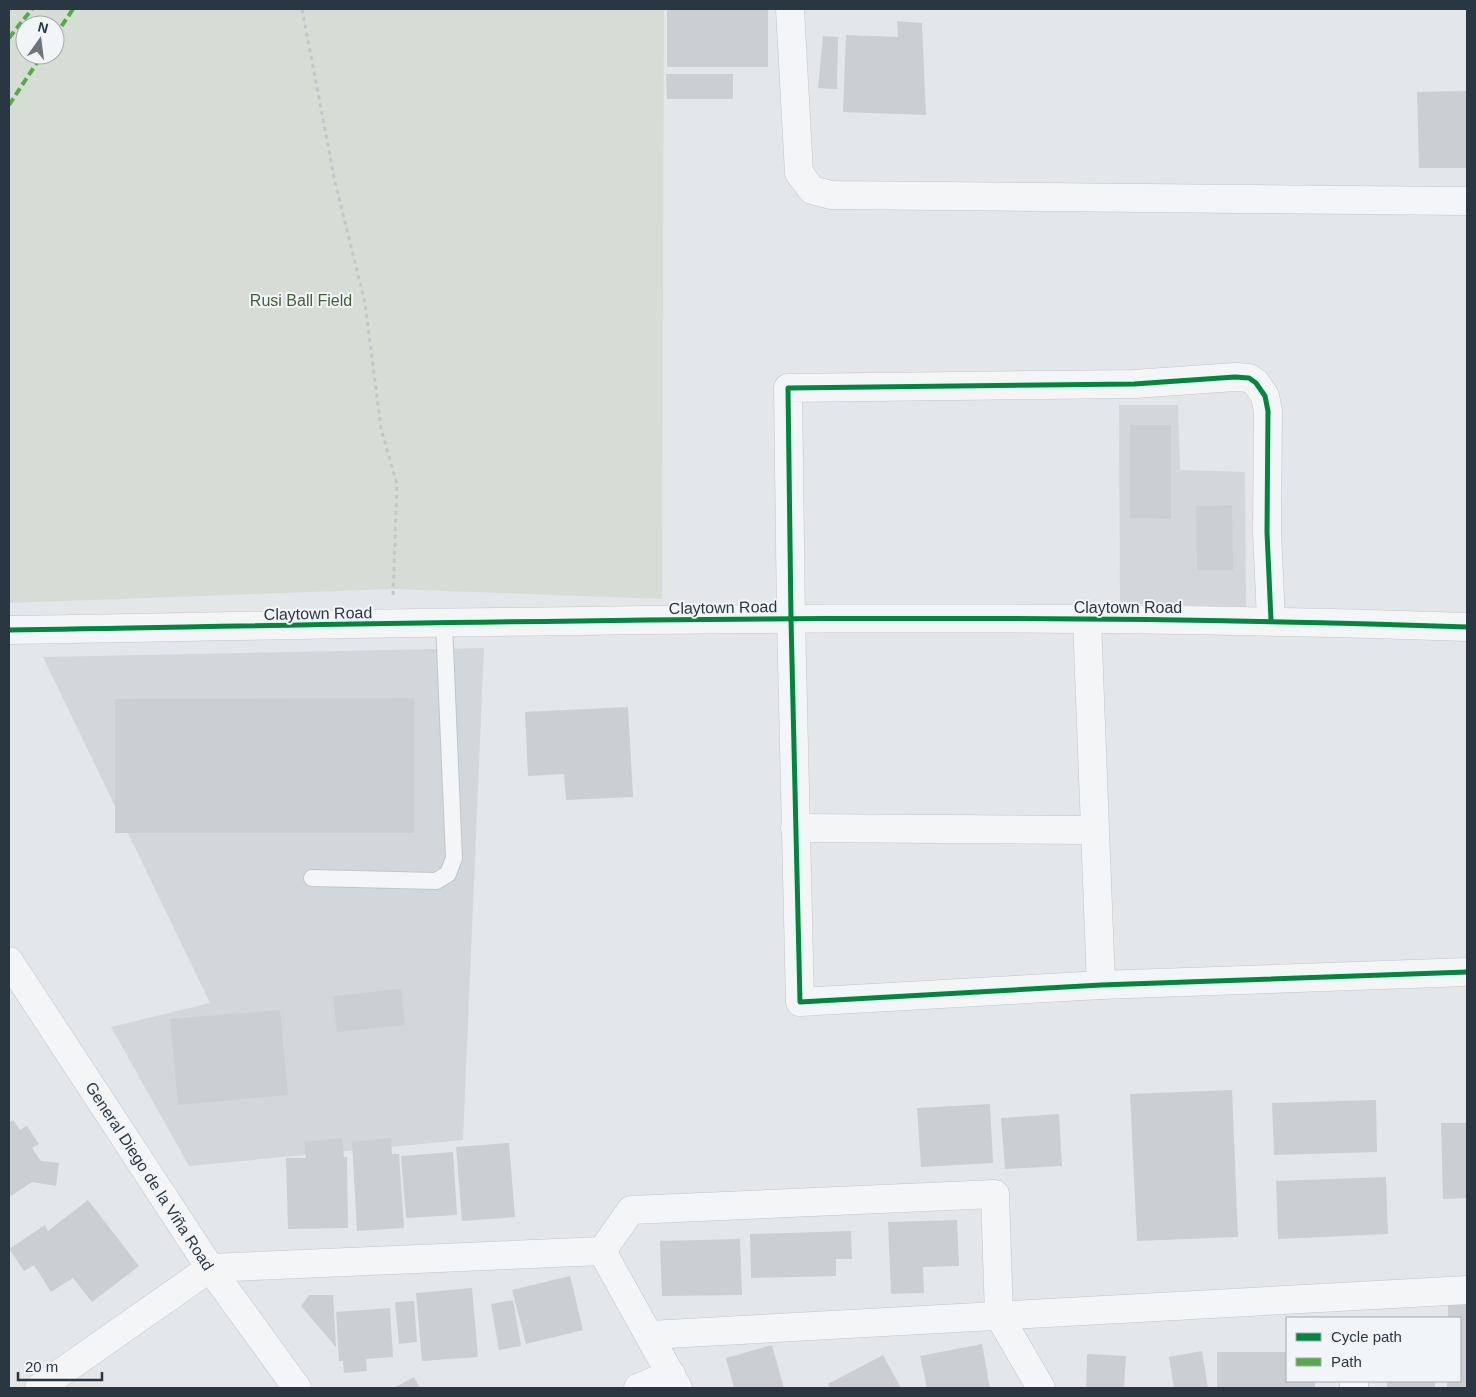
<svg xmlns="http://www.w3.org/2000/svg" width="1476" height="1397" font-family="Arial,sans-serif">
<style>
.built{fill:#d2d7dc}
.green{fill:#d6ddd4;fill-rule:evenodd}
.building{fill:#cccfd1}
.lines{fill:none;stroke-linecap:round;stroke-linejoin:round}
.service-casing{stroke:#c2c5c7;stroke-width:18}
.minor-casing{stroke:#c2c5c7;stroke-width:29}
.tertiary-casing{stroke:#c2c5c7;stroke-width:29}
.path{stroke:#c3c7c9;stroke-width:3;stroke-dasharray:4 4;stroke-linecap:butt}
.service{stroke:#f3f5f6;stroke-width:16}
.minor{stroke:#f3f5f6;stroke-width:28}
.tertiary{stroke:#f3f5f6;stroke-width:28}
.quiet{stroke:#53ac47;stroke-width:4;stroke-dasharray:8 4;stroke-linecap:butt}
.cycleway-casing{stroke:#f2f5f8;stroke-width:8}
.cycleway{stroke:#00873e;stroke-width:5}
.labels{text-anchor:middle;stroke-width:4;stroke-linejoin:round;paint-order:stroke}
.park-label{font-size:16px;fill:#455f36;stroke:#f2f5f8}
.street-label{font-size:16px;fill:#293743;stroke:#f2f5f8}
</style>
<rect width="100%" height="100%" fill="#e4e7e9"/>
<g class="built">
<polygon points="1119,405 1178,405 1180,470 1245,472 1246,607 1120,603"/>
<polygon points="484,648 463,1140 189,1166 111,1027 210,1003 43,657"/>
</g>
<path class="green" d="M9,9h655l-2,590 -270,-10 -383,14zM25,25h30v30h-30z"/>
<g class="building">
<rect x="667" y="9" width="101" height="58"/>
<polygon points="897,21 922,23 926,115 843,112 846,35 898,37"/>
<polygon points="823,36 838,37 837,89 818,88"/>
<polygon points="666,74 733,74 733,99 667,99"/>
<polygon points="1467,91 1467,168 1419,168 1417,92"/>
<polygon points="1130,425 1171,425 1171,519 1130,518"/>
<polygon points="1232,505 1233,570 1197,570 1196,506"/>
<polygon points="414,698 414,833 115,833 115,699"/>
<polygon points="628,707 633,797 566,800 564,774 528,776 525,712"/>
<polygon points="401,989 405,1025 337,1032 333,996"/>
<polygon points="280,1010 288,1095 178,1105 170,1019"/>
<polygon points="1232,1090 1238,1237 1137,1241 1130,1094"/>
<polygon points="1376,1100 1377,1152 1274,1155 1272,1103"/>
<polygon points="990,1104 993,1163 921,1167 917,1108"/>
<polygon points="1059,1114 1062,1166 1005,1169 1001,1118"/>
<polygon points="13,1120 20,1130 27,1126 39,1144 32,1148 41,1161 59,1163 56,1186 32,1182 11,1196 9,1192 9,1123"/>
<polygon points="1441,1123 1467,1123 1467,1198 1443,1199"/>
<polygon points="342,1138 344,1157 347,1157 348,1228 288,1229 286,1158 306,1158 304,1142"/>
<polygon points="391,1138 392,1154 399,1154 404,1228 357,1231 352,1142"/>
<polygon points="509,1143 515,1217 462,1221 456,1147"/>
<polygon points="453,1152 457,1215 406,1218 401,1156"/>
<polygon points="1386,1177 1388,1234 1278,1239 1276,1181"/>
<polygon points="88,1200 139,1266 92,1302 73,1278 51,1292 34,1265 24,1271 9,1249 45,1225 48,1231"/>
<polygon points="957,1220 959,1266 923,1267 924,1293 891,1294 888,1222"/>
<polygon points="851,1231 852,1259 836,1259 836,1276 751,1278 750,1234"/>
<polygon points="740,1239 742,1295 662,1296 660,1241"/>
<polygon points="570,1276 583,1330 526,1344 512,1290"/>
<polygon points="472,1288 478,1357 422,1361 416,1293"/>
<polygon points="309,1295 333,1295 336,1347 301,1306"/>
<polygon points="513,1300 521,1346 499,1350 491,1304"/>
<polygon points="414,1301 417,1342 399,1344 395,1302"/>
<polygon points="1448,1301 1467,1302 1467,1388 1447,1388 1447,1381 1460,1381 1460,1318 1448,1318"/>
<polygon points="390,1308 393,1357 366,1359 367,1371 344,1373 343,1361 339,1361 336,1312"/>
<polygon points="982,1344 990,1388 927,1388 920,1356"/>
<polygon points="772,1345 784,1388 734,1388 726,1358"/>
<polygon points="1202,1351 1208,1388 1174,1388 1169,1357"/>
<polygon points="1217,1352 1287,1352 1287,1381 1315,1381 1315,1388 1217,1388"/>
<polygon points="1087,1354 1126,1356 1124,1388 1086,1388"/>
<polygon points="883,1355 901,1388 830,1388 828,1384"/>
<polygon points="414,1377 420,1388 394,1388"/>
<rect x="1387" y="1381" width="48" height="7"/>
</g>
<g class="lines">
<g class="service-casing">
<polyline id="service" points="312,878 436,881 448,874 454,858 444,624"/>
</g>
<g class="minor-casing">
<g id="minor">
<polyline points="790,9 799,173 812,190 831,195 1467,201"/>
<polyline points="1087,620 1101,985"/>
<polyline points="1271,620 1267,532 1268,411 1265,396 1256,383 1249,378 1235,377 1134,384 788,388 791,619 800,1002 1101,985 1467,972"/>
<polyline points="795,828 1093,830"/>
<polyline points="602,1251 631,1210 995,1194 999,1316 1041,1388"/>
<polyline points="602,1251 678,1388"/>
<polyline points="649,1335 1467,1290"/>
<polyline points="1354,1381 1354,1388"/>
<polyline points="39,1388 210,1268 602,1251"/>
<polyline points="638,1388 671,1374"/>
</g>
</g>
<g class="tertiary-casing">
<g id="tertiary">
<path d="M9,630c486,-8 972,-20 1458,-3"/>
<polyline points="9,961 210,1268 297,1388"/>
</g>
</g>
<polyline class="path" points="302,9 335,182 365,303 381,429 397,484 393,595"/>
<use href="#service" class="service"/>
<use href="#minor" class="minor"/>
<use href="#tertiary" class="tertiary"/>
<g class="quiet">
<polyline points="55,36 73,9"/>
<polyline points="9,38 32,9"/>
<polyline points="9,105 42,55"/>
</g>
<g class="cycleway-casing">
<g id="cycleway">
<polyline points="1271,620 1267,532 1268,411 1265,396 1256,383 1249,378 1235,377 1134,384 788,388 791,619 800,1002 1101,985 1467,972"/>
<path d="M9,630c486,-8 972,-20 1458,-3"/>
</g>
</g>
<use href="#cycleway" class="cycleway"/>
</g>
<g class="labels">
<g class="park-label">
<text x="301" y="306">Rusi Ball Field</text>
</g>
<g class="street-label">
<text transform="translate(723 607) rotate(-1)" y="6">Claytown Road</text>
<text x="1128" y="613">Claytown Road</text>
<text transform="translate(318 613) rotate(-1)" y="6">Claytown Road</text>
<text transform="translate(150 1176) rotate(57)" y="6">General Diego de la Viña Road</text>
</g>
</g>
<rect width="1476" height="1397" fill="none" stroke="#293743" stroke-width="20"/>
<rect x="1286" y="1317" width="175" height="65" fill="#f2f5f8" stroke="#a2a9b0"/>
<rect x="1296" y="1333" width="25" height="8" fill="#00873e" stroke="#a2a9b0"/>
<text x="1331" y="1342" font-size="15" fill="#293743">Cycle path</text>
<rect x="1296" y="1358" width="25" height="8" fill="#53ac47" stroke="#a2a9b0"/>
<text x="1331" y="1367" font-size="15" fill="#293743">Path</text>
<g transform="translate(40 40) rotate(14)"><circle r="24" fill="#f2f5f8" stroke="#a2a9b0"/>
<path d="M0-4L9 19L0 12L-9 19Z" fill="#6a757d"/>
<text y="-8" font-size="14" font-weight="bold" text-anchor="middle" fill="#293743">N</text>
</g>
<path d="M18 1372v8h84v-8" fill="none" stroke="#293743" stroke-width="2.5"/>
<text x="25" y="1372" font-size="15" fill="#293743" stroke="#f2f5f8" stroke-width="4" paint-order="stroke">20 m</text>
</svg>
